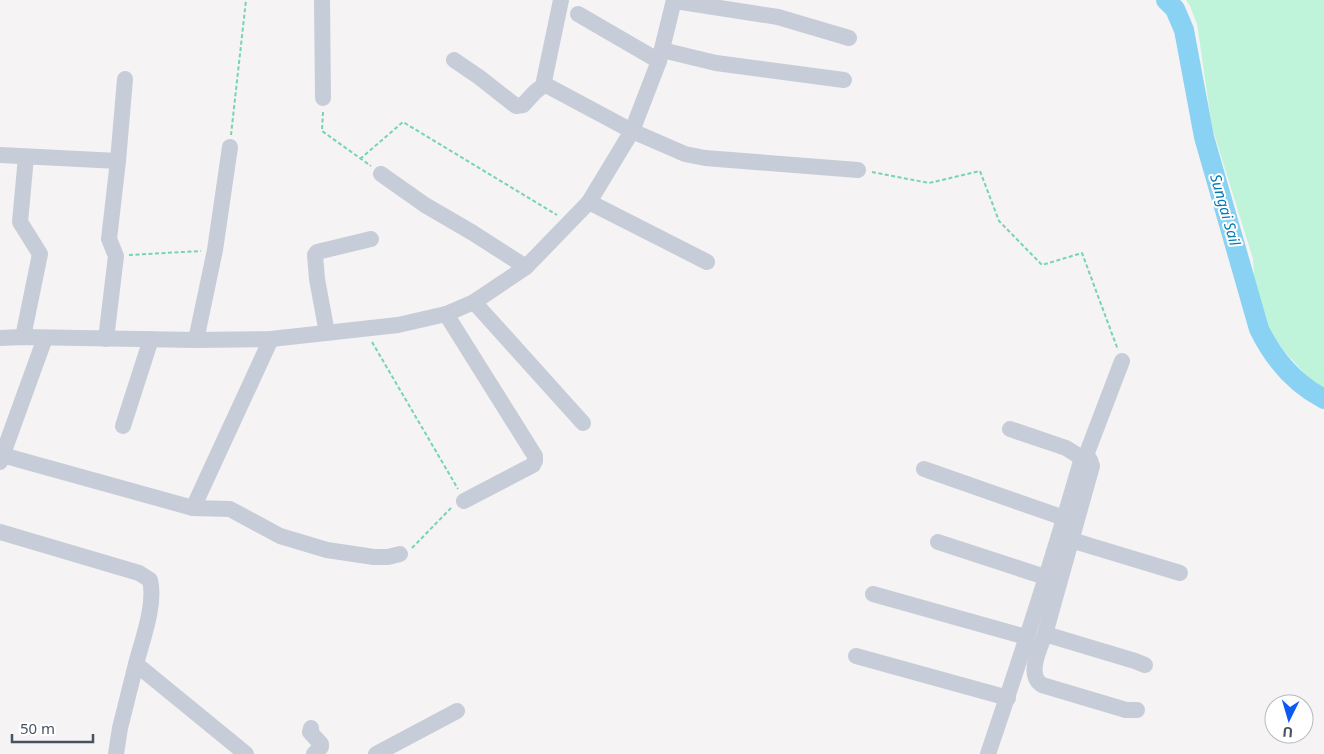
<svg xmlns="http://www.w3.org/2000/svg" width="1324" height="754" font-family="'Noto Sans',sans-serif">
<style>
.green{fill:#c0f4da}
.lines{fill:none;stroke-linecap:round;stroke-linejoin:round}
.river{stroke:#8ad2f4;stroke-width:20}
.path{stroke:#75d5b0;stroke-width:2;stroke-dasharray:4 2.5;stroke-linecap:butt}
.minor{stroke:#c6cdd8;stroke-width:16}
.labels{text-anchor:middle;stroke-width:4;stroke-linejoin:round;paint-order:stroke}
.water-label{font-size:15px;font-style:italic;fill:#027bb4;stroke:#fff}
</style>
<rect width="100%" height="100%" fill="#f5f3f3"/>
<polygon class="green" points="1186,0 1324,0 1324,390 1306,375 1283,350 1273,335 1258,304 1255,292 1253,259 1212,127 1197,24 1190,6"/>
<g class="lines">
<path class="river" d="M1166,0l9,9 9,21 20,107 55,192c15,31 35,54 65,70"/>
<g class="path">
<polyline points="323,112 322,131 371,166"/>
<polyline points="231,135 246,0"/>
<polyline points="360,159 403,122 557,215"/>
<polyline points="872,172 929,183 980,171 999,221 1042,265 1082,253 1118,350"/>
<polyline points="129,255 201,251"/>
<polyline points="372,342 458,489"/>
<polyline points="412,548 452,507"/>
</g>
<g class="minor">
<polyline points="322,0 323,98"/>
<polyline points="561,0 544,81 546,85 632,131 685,154 705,158 858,170"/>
<polyline points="675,1 778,17 849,38"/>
<polyline points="578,14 659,61"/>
<polyline points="662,50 716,63 844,80"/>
<polyline points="454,60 479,77 516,106 523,105 535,92 545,84"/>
<polyline points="0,155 118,161"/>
<polyline points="381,174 425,205 473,233 526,267"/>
<polyline points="589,202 707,262"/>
<polyline points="474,302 583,423"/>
<polyline points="446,314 535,456 535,461 533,465 464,501"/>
<polyline points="327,333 317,279 315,255 317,252 371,239"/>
<polyline points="23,337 40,254 20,222 26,157"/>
<polyline points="0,338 23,337 196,340 271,339 398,325 446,314 474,302 526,267 589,202 632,131 659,61 674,0"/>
<polyline points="106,339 116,256 109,239 118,161 125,79"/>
<polyline points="196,340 215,250 230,147"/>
<polyline points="123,426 151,339"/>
<polyline points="1010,429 1066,448 1082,458"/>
<polyline points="2,455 193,508 230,509 280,536 327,550 374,557 388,557 400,554"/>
<polyline points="0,462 45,338"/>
<polyline points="924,469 1064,518"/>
<polyline points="193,508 271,339"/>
<path d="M0,532l139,41 11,7c6,24 -8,61 -14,84l110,90"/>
<polyline points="1071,540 1180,573"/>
<polyline points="938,542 1045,577"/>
<polyline points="873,594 1026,637"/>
<polyline points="1045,634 1092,466 1090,460 1085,458"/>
<polyline points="856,656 1008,698"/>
<path d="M1137,710h-11l-84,-25c-16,-10 -2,-37 3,-51l90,27 10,4"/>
<polyline points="311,728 310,732 321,744 321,747 314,754"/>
<polyline points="116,754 120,728 136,664"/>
<polyline points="376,754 457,711"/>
<path d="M988,754c33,-97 65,-195 93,-293l4,-3 37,-97"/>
</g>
</g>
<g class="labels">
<g class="water-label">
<text transform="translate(1225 210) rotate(74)" y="5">Sungai Sail</text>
</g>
</g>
<g transform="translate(1289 719) rotate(185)"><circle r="24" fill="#ffffff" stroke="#b6bac0"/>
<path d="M0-4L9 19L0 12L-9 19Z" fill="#0d59f5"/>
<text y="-8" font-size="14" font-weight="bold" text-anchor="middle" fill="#485362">U</text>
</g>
<path d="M12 734v8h81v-8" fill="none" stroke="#485362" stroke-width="2.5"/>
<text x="20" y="734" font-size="15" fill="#485362" stroke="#ffffff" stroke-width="4" paint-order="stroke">50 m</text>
</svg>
